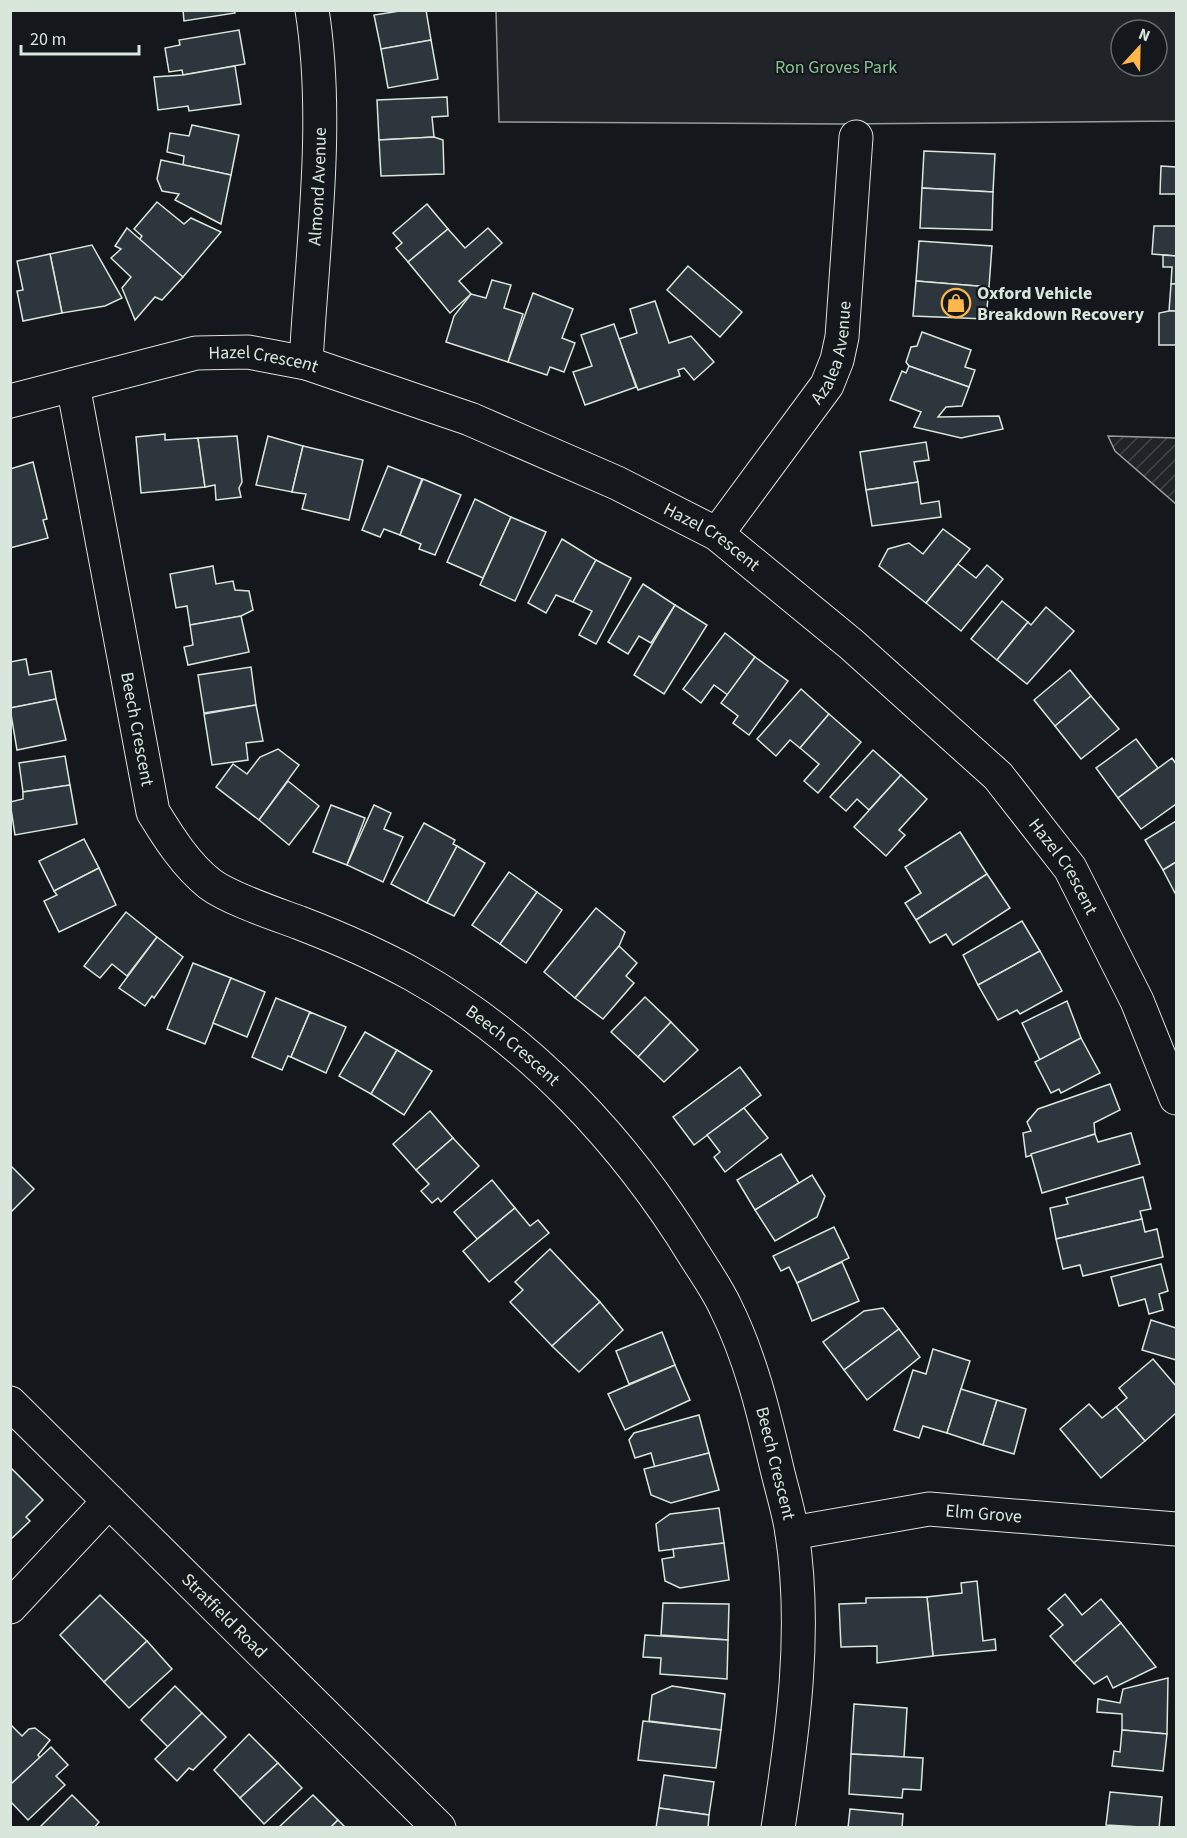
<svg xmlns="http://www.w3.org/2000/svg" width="1187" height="1838" font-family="'Source Sans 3',sans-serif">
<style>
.green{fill:#202428;stroke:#939e99;stroke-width:1.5;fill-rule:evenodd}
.garden{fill:url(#garden-furrows);stroke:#939e99;stroke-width:1.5}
.building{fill:#2c363c;stroke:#d8e6dc;stroke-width:1.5}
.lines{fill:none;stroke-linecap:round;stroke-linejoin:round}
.street-casing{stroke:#d8e6dc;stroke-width:35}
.street{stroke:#14181c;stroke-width:33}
.labels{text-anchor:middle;stroke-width:4.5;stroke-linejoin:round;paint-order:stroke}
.park-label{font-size:18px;fill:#8ac095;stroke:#14181c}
.street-label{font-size:18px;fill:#d8e6dc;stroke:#14181c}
.poi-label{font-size:18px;font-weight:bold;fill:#d8e6dc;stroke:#14181c;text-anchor:start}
</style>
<defs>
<pattern id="garden-furrows" width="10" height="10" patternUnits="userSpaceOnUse" patternTransform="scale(1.5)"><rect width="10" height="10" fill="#202428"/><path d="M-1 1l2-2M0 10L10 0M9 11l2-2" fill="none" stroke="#404447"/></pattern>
</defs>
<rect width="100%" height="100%" fill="#14181c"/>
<path class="green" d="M496,11h680v110l-336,3 -341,-2zM1121,30h36v36h-36z"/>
<polygon class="garden" points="1108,436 1176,438 1176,504 1115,451"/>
<g class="building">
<polygon points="183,10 234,10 235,13 184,21"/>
<polygon points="406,10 426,10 431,40 381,49 374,15"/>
<polygon points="239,30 245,64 183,75 182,70 169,72 165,48 180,45 179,40"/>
<polygon points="431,40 438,79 388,88 381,49"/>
<polygon points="235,66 241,104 189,111 188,106 158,110 154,77 183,75"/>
<polygon points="447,97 448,116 432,117 434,137 379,140 377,100"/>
<polygon points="192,125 239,135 231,175 183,165 184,156 167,152 170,133 189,136"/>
<polygon points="434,137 443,140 444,174 381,176 379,140"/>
<polygon points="924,151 995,154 993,192 922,188"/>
<polygon points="161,160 231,175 221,224 175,200 179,194 162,191 157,179"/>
<polygon points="1161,166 1176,167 1176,194 1160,194"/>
<polygon points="922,188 993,192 992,230 920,228"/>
<polygon points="157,202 184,224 191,218 221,232 183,277 139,240 142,236 134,229"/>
<polygon points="427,204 448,229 408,262 396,248 402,243 393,233"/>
<polygon points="1154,226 1176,226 1176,256 1152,254"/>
<polygon points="127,228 183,277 162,300 155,297 135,320 122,288 131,277 111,258 121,249 115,246"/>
<polygon points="488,228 502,243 459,281 471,294 450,313 408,262 448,229 465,248"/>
<polygon points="919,241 992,246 989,287 916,281"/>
<polygon points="92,245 122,298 105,306 62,313 50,254"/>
<polygon points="50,254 62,313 23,321 17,291 23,290 17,261"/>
<polygon points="1163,255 1176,256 1176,284 1171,284 1172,267 1163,267"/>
<polygon points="688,266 742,312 720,337 667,290"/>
<polygon points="492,280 511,285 504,308 523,314 508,362 446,342 454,316 471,294 486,298"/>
<polygon points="916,281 989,287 986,319 913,316"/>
<polygon points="1171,284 1176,284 1176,311 1169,311"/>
<polygon points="533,293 573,309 562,338 575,343 564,372 550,367 547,375 508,362"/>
<polygon points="655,301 669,343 691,336 714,362 694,380 684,368 678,370 680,376 638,390 619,339 637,333 630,309"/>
<polygon points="1169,311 1176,311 1176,345 1159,345 1159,313"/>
<polygon points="614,324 636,387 585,405 573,372 592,366 581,335"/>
<polygon points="922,332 971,350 965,367 975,370 969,387 909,366 906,362 911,347 917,346"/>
<polygon points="909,366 969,387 962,406 946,407 938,417 999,416 1003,429 961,438 914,427 921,412 890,400 902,371 906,373"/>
<polygon points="165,434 165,440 198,438 205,487 141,493 136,437"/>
<polygon points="237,436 242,482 239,488 241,497 216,500 215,485 205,487 198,438"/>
<polygon points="268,436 303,446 292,492 256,485"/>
<polygon points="926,442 929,460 914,462 918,482 866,490 860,452"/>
<polygon points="303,446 363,460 349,520 302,509 306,494 292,492"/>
<polygon points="33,462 47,519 43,520 48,538 10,548 10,469"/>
<polygon points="388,466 422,479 400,535 384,529 380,537 362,530"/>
<polygon points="423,479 461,495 435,555 419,549 421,544 400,535"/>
<polygon points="918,482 921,504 939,501 941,517 872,526 866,490"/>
<polygon points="475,499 511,517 483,578 447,562"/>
<polygon points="511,517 546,532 515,601 480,585"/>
<polygon points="943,529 970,549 926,603 879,566 888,549 909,543 923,554"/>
<polygon points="562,539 596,560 573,602 556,595 546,613 528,603"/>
<polygon points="596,560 631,578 596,644 579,635 592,611 573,602"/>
<polygon points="958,564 976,578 987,565 1003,579 961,631 926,603"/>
<polygon points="213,566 216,584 233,581 235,590 249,591 253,610 241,616 190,625 187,606 176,608 170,574"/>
<polygon points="643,584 675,605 651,643 639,636 628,654 608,642"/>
<polygon points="1002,601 1028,622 997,660 971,639"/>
<polygon points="675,605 707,625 664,694 634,675"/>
<polygon points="1046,607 1074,631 1027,684 997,660 1028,622 1031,625"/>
<polygon points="241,616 249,652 188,665 184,647 193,645 190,625"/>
<polygon points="725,633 755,657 728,695 714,685 701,703 683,689"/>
<polygon points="755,657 788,681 749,735 733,723 738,716 721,703"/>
<polygon points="26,659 29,675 51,671 56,699 10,708 10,662"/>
<polygon points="251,667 256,705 204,713 198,675"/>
<polygon points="1070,670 1091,696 1055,726 1034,700"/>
<polygon points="801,689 829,714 800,748 790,740 776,756 757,739"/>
<polygon points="1091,696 1119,729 1081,759 1055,726"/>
<polygon points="56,699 66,740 17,750 10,708"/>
<polygon points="256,705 263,741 246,743 248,760 212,765 204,714"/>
<polygon points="829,714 861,742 818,793 804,781 819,764 800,748"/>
<polygon points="1136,739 1158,768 1118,798 1096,768"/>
<polygon points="278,749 299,765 259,820 216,787 233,764 247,774 260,757"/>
<polygon points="873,750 901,775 869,810 857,799 846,811 830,797"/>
<polygon points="65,756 70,785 23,792 19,763"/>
<polygon points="1172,758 1176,764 1176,804 1141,829 1118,798"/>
<polygon points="901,775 927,799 899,830 905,835 886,856 854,827"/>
<polygon points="288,781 319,806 289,845 259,820"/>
<polygon points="70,785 77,824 15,835 10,802 23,799 23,792"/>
<polygon points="331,805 365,818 347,865 313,852"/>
<polygon points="374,805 391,813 384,829 403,837 383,882 347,865"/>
<polygon points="1176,821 1176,862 1163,870 1145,840"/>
<polygon points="424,823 455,840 453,844 457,846 427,903 391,884"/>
<polygon points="960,832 987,874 916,920 905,903 921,893 905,867"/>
<polygon points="84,839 99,868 54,891 39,861"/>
<polygon points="457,846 485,863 454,916 427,903"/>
<polygon points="1176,862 1176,895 1163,870"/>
<polygon points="99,868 116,905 59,932 44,901 57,895 54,891"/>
<polygon points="509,872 537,892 500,944 472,925"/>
<polygon points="987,874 1010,908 953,945 946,934 930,943 916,920"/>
<polygon points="537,892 562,910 526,963 500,944"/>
<polygon points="596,908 625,932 619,946 575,998 544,972"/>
<polygon points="126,912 157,937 127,976 112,964 100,978 84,966"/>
<polygon points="1022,921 1040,951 978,985 963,955"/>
<polygon points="157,937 183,957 154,998 152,996 145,1006 119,988"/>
<polygon points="619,946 637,963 626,976 634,983 603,1019 575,998"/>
<polygon points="1040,951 1062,991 1020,1014 1017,1010 998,1020 978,985"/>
<polygon points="193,963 231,978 205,1044 167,1029"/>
<polygon points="231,978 265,992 247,1037 213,1023"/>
<polygon points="645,997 671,1022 638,1057 611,1032"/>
<polygon points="276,998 310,1012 291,1057 288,1056 282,1070 252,1057"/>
<polygon points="1067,1001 1081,1038 1040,1060 1022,1023"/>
<polygon points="310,1012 346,1027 326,1073 291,1057"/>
<polygon points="671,1022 698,1050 664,1082 638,1057"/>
<polygon points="365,1032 397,1050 371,1094 339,1076"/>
<polygon points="1081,1038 1100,1073 1061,1093 1059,1089 1051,1093 1035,1062"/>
<polygon points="397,1050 432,1071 404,1115 371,1094"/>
<polygon points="740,1067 761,1095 694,1145 673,1117"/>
<polygon points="1110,1084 1120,1110 1094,1123 1095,1134 1026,1157 1023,1133 1031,1131 1027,1122 1038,1109"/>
<polygon points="744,1108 768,1138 725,1172 714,1157 720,1152 707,1135"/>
<polygon points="430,1111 453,1138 416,1170 393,1144"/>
<polygon points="1131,1133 1140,1164 1042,1193 1031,1154 1095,1134 1098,1142"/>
<polygon points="453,1138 479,1166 441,1202 438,1198 432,1203 421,1191 429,1184 416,1170"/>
<polygon points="781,1154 799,1183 755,1210 737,1180"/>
<polygon points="10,1165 34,1189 10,1213"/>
<polygon points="812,1175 825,1196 817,1217 775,1241 755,1210"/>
<polygon points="1143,1177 1151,1209 1140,1211 1142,1219 1056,1239 1050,1208 1068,1204 1066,1198"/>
<polygon points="492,1180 515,1208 477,1239 454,1212"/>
<polygon points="515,1208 530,1226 538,1220 549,1233 489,1282 463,1251"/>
<polygon points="1142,1219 1145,1232 1157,1229 1163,1257 1083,1276 1080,1265 1063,1269 1056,1239"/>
<polygon points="834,1227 849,1258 797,1283 789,1267 781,1271 773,1256"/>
<polygon points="550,1249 600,1302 552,1346 510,1302 523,1290 515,1282"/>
<polygon points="842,1262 859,1301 812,1321 797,1283"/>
<polygon points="1161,1264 1168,1291 1159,1294 1163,1310 1149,1314 1145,1299 1119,1306 1111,1277"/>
<polygon points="600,1302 623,1330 579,1372 552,1346"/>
<polygon points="883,1308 899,1329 844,1370 823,1342 864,1311"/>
<polygon points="1151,1320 1176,1328 1176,1360 1142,1350"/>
<polygon points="899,1329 920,1357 867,1400 844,1370"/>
<polygon points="662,1332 675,1365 629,1384 616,1351"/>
<polygon points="933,1349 970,1361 947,1433 923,1426 919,1438 894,1430 913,1370 926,1374"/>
<polygon points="1153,1359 1176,1386 1176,1413 1145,1441 1116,1407 1127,1398 1119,1388"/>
<polygon points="675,1365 690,1400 625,1430 608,1394"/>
<polygon points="961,1389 997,1400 983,1445 947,1433"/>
<polygon points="997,1400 1026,1409 1014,1454 983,1445"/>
<polygon points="1089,1404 1102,1418 1116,1407 1145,1441 1101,1478 1060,1429"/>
<polygon points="699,1415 709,1453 655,1468 651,1453 635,1458 629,1440 634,1433"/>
<polygon points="709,1453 719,1490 671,1503 651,1495 644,1469"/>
<polygon points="10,1467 43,1500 26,1517 30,1521 10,1540"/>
<polygon points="719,1508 724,1543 659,1551 656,1524 670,1514"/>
<polygon points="724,1543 729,1580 680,1588 665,1581 662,1559 674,1557 673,1549"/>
<polygon points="977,1581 983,1641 995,1639 996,1650 933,1656 927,1597 962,1593 961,1583"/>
<polygon points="1065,1594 1082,1615 1101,1599 1121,1623 1074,1663 1050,1636 1063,1625 1048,1609"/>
<polygon points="100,1595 147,1641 104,1682 60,1635"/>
<polygon points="927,1597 933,1656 877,1663 877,1646 841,1647 839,1604 866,1603 866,1598"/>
<polygon points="663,1603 729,1604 728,1640 661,1635"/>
<polygon points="1121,1623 1156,1667 1113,1688 1107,1676 1094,1684 1074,1663"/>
<polygon points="645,1635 728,1640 727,1679 660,1674 661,1658 643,1657"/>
<polygon points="147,1641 172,1669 129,1708 104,1682"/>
<polygon points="1168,1678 1167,1734 1122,1730 1122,1714 1097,1712 1098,1699 1120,1703 1123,1689"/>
<polygon points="175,1686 202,1713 168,1747 141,1720"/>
<polygon points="672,1686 725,1694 721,1730 649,1721 652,1695"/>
<polygon points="854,1704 907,1708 904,1757 851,1754"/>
<polygon points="202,1713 226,1737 193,1770 189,1768 177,1781 155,1759"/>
<polygon points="643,1721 721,1730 716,1768 638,1760"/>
<polygon points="10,1724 22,1736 29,1729 35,1728 50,1740 38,1755 40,1758 10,1785"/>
<polygon points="1122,1730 1167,1734 1163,1771 1112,1766 1114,1751 1120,1752"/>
<polygon points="249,1734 278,1763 240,1798 214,1770"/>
<polygon points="51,1747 68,1765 56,1776 65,1785 28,1820 10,1801 10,1785"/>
<polygon points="851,1754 923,1758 921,1790 903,1789 902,1798 849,1794"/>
<polygon points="278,1763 302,1788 264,1824 240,1798"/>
<polygon points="664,1775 714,1782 709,1815 659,1808"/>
<polygon points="1110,1792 1162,1797 1159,1828 1106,1825"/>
<polygon points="72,1795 99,1822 94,1828 39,1828"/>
<polygon points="313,1795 338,1820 330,1828 278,1828"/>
<polygon points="659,1808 709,1815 708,1828 656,1828"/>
<polygon points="850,1809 903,1814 902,1828 848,1828"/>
<polygon points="338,1820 346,1828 330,1828"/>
</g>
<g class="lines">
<g class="street-casing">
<g id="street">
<path id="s1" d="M306,363c6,-113 24,-241 6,-353"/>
<path id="s2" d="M73,385l80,427c16,26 33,53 57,72 20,15 66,30 90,39 39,15 78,32 114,52 117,66 211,167 281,281 10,16 22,33 30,50 26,52 39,108 52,163 5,21 12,43 15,64 15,97 1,199 -14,295"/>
<path id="s3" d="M10,401l186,-48 52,-1 58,11 164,56 147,64 100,51 134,110 147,132 72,92 67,133 39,97"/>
<path id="s4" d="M717,534l110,-149 10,-25 5,-23 14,-200"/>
<path id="s5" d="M10,1403l429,425"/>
<path id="s6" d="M792,1533l137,-24 247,20"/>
<polyline points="10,1607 109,1501"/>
</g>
</g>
<use href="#street" class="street"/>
</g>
<defs>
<g id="shop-ring" transform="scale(1.5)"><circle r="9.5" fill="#14181c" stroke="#ffb74d" stroke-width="1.5"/><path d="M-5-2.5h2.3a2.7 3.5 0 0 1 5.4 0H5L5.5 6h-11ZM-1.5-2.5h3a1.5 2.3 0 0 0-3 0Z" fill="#ffb74d"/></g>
</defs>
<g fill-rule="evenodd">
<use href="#shop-ring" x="956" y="303"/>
</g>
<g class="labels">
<g class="park-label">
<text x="836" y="73">Ron Groves Park</text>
</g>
<g class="street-label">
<text dy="6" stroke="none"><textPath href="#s1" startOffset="177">Almond Avenue</textPath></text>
<text dy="6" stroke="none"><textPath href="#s4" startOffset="218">Azalea Avenue</textPath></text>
<text dy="6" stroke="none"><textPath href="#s3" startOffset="260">Hazel Crescent</textPath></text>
<text dy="6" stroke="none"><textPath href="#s3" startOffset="746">Hazel Crescent</textPath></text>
<text dy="6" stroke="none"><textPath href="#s2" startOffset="350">Beech Crescent</textPath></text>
<text dy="6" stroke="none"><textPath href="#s3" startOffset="1232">Hazel Crescent</textPath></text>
<text dy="6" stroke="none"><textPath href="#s2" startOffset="872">Beech Crescent</textPath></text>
<text dy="6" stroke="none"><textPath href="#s2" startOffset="1376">Beech Crescent</textPath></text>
<text dy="6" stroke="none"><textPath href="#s6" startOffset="194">Elm Grove</textPath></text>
<text dy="6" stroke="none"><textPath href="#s5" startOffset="302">Stratfield Road</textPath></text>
</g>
<g class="poi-label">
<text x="977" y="299">Oxford Vehicle<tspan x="977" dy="21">Breakdown Recovery</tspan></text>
</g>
</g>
<rect width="1187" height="1838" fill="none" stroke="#d8e6dc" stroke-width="24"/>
<g transform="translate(1139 48) rotate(22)"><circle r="28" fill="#14181c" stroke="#626a69" stroke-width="1.5"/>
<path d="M0-4.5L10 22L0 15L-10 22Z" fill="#ffb74d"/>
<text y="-9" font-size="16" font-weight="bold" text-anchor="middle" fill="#d8e6dc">N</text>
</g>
<path d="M21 45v9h118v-9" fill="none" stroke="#d8e6dc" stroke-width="3"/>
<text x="30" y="45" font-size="18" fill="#d8e6dc" stroke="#14181c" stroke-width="4.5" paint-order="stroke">20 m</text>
</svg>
